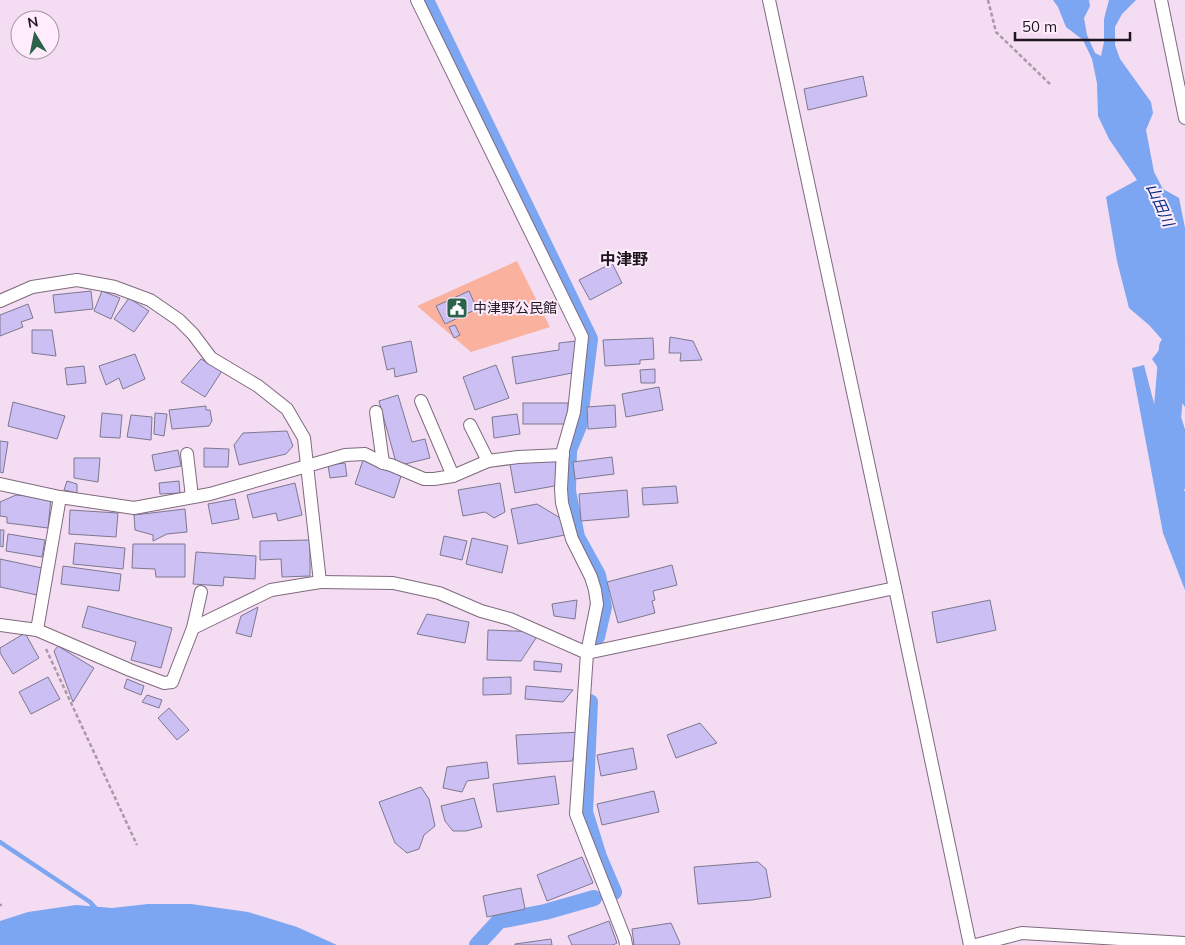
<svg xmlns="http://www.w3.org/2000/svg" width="1185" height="945" font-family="Mulish,'Noto Sans JP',sans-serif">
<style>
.green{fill:#fab29f}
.water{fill:#7ca5f2}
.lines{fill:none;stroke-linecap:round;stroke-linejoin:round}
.stream{stroke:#7ca5f2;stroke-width:4.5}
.canal{stroke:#7ca5f2;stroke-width:16}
.river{stroke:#7ca5f2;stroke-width:28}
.building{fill:#cbbff3;stroke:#7d7890}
.minor-casing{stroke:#7f6a7d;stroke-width:14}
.path{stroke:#ab99a9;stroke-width:2.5;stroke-dasharray:4 2.5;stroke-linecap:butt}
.minor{stroke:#fff;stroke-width:12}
.labels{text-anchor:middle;stroke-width:4;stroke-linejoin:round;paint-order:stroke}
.poi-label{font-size:14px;fill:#1e161d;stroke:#feebfc;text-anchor:start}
.water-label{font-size:15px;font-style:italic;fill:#042d83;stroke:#feebfc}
.quarter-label{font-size:16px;font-weight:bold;fill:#1e161d;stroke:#feebfc}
</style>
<rect width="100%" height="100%" fill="#f4dcf2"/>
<polygon class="green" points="517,261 550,327 471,352 417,306"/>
<g class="water">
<polygon points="1053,0 1089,0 1090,6 1084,18 1087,35 1095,53 1101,56 1104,42 1104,19 1109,0 1136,0 1122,14 1115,27 1115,45 1120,59 1151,102 1153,113 1146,130 1154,172 1163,189 1179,198 1185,228 1185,407 1152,359 1165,343 1149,325 1129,308 1117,261 1106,197 1137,180 1109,139 1098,116 1097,83 1092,59 1083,40 1066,27 1058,7"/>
<polygon points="1144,365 1156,411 1185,492 1185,590 1163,533 1132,368"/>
<polygon points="148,904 191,904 248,912 297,927 337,945 0,945 0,921 28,912 76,905 112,908"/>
</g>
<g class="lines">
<polyline class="stream" points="0,842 90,902 97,910"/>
<g class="canal">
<polyline points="426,0 590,339 579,426 569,450 568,491 577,537 598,575 604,607 597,637"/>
<polyline points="590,702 585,812 599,857 614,892"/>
<polyline points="477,945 499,921 545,912 594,898"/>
</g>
<polyline class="river" points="1173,348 1167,419 1185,475"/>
</g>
<g class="building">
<polygon points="863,76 867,96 808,110 804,89"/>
<polygon points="612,263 622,283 590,300 579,280"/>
<polygon points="91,291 93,309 55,313 53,295"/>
<polygon points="102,291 120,298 111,319 94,311"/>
<polygon points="469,291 477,309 445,324 436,306"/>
<polygon points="129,298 149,311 134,332 114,319"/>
<polygon points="28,304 33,318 21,322 23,327 0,336 0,315"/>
<polygon points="455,325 460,335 454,338 449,327"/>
<polygon points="32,330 52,330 56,356 32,353"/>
<polygon points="670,337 693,341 702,360 680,361 681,353 669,353"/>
<polygon points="653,338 654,359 640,360 640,364 605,366 603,340"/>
<polygon points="411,341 417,372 395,377 394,368 387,370 382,347"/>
<polygon points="576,341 572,373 516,384 512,357 559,350 559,343"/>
<polygon points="135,354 145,379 123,389 119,378 106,385 99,366"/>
<polygon points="201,359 222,371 205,397 181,382"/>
<polygon points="496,365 509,398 475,410 463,377"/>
<polygon points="84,366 86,383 67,385 65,368"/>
<polygon points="655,369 655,383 641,383 640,370"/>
<polygon points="659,387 663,410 626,417 622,394"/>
<polygon points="398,395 412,442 425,439 430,458 397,466 379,401"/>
<polygon points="13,402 65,416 57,439 8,426"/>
<rect x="523" y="403" width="45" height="21"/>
<polygon points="615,405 616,427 588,429 587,407"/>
<polygon points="206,406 206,410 210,410 212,421 209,426 172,429 169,410"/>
<polygon points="102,413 122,415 120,438 100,437"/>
<polygon points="155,413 167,414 164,436 154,434"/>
<polygon points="517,414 520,434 494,438 492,417"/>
<polygon points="131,415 152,417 151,440 127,437"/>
<polygon points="287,431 293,446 286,454 239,465 234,445 243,433"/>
<polygon points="0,441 8,442 3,473 0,472"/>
<polygon points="204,448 229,449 228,467 204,467"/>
<polygon points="178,450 181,466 155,471 152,455"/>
<polygon points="555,457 560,485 515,493 510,464"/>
<polygon points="612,457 614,474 575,479 573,462"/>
<polygon points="74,458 100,458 98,482 74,478"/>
<polygon points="363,460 402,473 394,498 355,484"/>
<polygon points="345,463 347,476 330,478 328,465"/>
<polygon points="67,481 77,484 77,493 64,490"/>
<polygon points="179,481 180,493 160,494 159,483"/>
<polygon points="295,483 302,515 278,521 276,513 253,518 247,495"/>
<polygon points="500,483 505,512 494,518 485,512 463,516 458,490"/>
<polygon points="676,486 678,503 643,505 642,488"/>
<polygon points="627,490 629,517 581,521 579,494"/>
<polygon points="16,495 51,498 48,528 7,523 7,517 0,516 0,502"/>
<polygon points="235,499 239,519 212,524 208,504"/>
<polygon points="537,504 562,519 565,535 518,544 511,509"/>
<polygon points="185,509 187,532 167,534 153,541 153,535 135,530 134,515"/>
<polygon points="70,510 118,513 116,537 69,534"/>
<polygon points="0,530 4,530 3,547 0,546"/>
<polygon points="8,534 45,540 42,557 6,551"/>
<polygon points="444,536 467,541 462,560 440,555"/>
<polygon points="472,538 508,546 502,573 466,564"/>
<polygon points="310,540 310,576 282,577 281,559 260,560 260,541"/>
<polygon points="75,543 125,548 123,569 73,564"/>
<polygon points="133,544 185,544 185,577 156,577 155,569 132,568"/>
<polygon points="196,552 256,556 255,579 224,577 223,586 193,584"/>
<polygon points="0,559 42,568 37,595 0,587"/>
<polygon points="672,565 677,585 653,591 655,600 652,601 655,613 618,623 607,582"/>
<polygon points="63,566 121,574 119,591 61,584"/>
<polygon points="577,600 575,619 554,616 552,604"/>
<polygon points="990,600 996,630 937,643 932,612"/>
<polygon points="88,606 172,628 161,668 131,660 136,642 82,627"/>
<polygon points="258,607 251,637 236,633 241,616"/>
<polygon points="427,614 469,622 465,643 417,634"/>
<polygon points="488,630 540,632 521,661 487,660"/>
<polygon points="25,633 39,658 13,674 0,653 0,648"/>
<polygon points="58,646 94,668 73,702 54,651"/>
<polygon points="534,661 562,664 561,672 534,670"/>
<polygon points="48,677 60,699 31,714 19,692"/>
<polygon points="511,677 511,694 483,695 483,678"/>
<polygon points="127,679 144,686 141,695 124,688"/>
<polygon points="526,686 573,690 563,702 525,699"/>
<polygon points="147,695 162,700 159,708 142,702"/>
<polygon points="169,708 189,730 177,740 158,718"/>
<polygon points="700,723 717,743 676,758 667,735"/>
<polygon points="582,732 572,761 518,764 516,735"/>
<polygon points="633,748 637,769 601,776 597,755"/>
<polygon points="487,762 489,778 467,781 462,792 443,788 447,767"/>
<polygon points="555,776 559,804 497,812 493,784"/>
<polygon points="421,787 429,799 435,826 424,835 419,849 407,853 395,843 379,802"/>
<polygon points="654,791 659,812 602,825 597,804"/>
<polygon points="474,798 482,827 466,831 453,831 445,821 441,806"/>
<polygon points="582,857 593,883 547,901 537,875"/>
<polygon points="758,862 766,869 771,897 752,900 698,904 694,867"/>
<polygon points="521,888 525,909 487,917 483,896"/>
<polygon points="609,921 617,943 613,945 572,945 568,936"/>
<polygon points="671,923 680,943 679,945 634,945 632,929"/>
<polygon points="551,939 552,945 515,945 515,944"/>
</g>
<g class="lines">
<g class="minor-casing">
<g id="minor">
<polyline points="417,0 582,337 574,412 563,450 561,489 562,503 572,539 591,577 595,590 597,604 587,653 576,814 625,939 626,945"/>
<polyline points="769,0 895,588 970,945"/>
<polyline points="1161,0 1185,118"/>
<polyline points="0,301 32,287 77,280 115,287 150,300 179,320 193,334 211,358 258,386 287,409 304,438 320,582 271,590 193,628 172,682 164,683 130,670 37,630 0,625"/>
<polyline points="421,401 453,476"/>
<polyline points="376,412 383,463"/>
<polyline points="470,425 488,461"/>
<polyline points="187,454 192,497"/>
<polyline points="0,484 60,497 37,630"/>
<polyline points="60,497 134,508 210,494 345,455 365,454 383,463 391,465 424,479 434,479 453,476 488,461 518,457 563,455"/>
<polyline points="320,582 393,583 439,593 481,611 510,619 587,653 895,588"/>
<polyline points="193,628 201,592"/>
<polyline points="976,945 1022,933 1185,943"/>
</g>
</g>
<g class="path">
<polyline points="988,0 996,32 1051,85"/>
<polyline points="46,649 137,845"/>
<polyline points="0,905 2,905"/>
</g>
<use href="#minor" class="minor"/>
</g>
<defs>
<g id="civic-square" transform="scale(1.125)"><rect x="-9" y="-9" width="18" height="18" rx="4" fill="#2a624a" stroke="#feebfc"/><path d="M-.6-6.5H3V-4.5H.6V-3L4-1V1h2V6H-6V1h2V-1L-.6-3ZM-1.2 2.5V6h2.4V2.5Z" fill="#fff"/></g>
</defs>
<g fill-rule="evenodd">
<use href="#civic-square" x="457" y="308"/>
</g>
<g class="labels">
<g class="poi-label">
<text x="473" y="313">中津野公民館</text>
</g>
<g class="water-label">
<text transform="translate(1160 205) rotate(66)" y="5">山田川</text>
</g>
<g class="quarter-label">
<text x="624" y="265">中津野</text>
</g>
</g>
<g transform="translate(35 35) rotate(350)"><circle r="24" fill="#feebfc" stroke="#a496a3"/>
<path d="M0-4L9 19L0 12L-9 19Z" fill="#2a624a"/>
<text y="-8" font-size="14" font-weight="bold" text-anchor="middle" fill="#1e161d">N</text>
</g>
<path d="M1015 32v8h115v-8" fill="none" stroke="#1e161d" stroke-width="2.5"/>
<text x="1022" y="32" font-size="15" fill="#1e161d" stroke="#feebfc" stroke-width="4" paint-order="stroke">50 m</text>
</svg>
